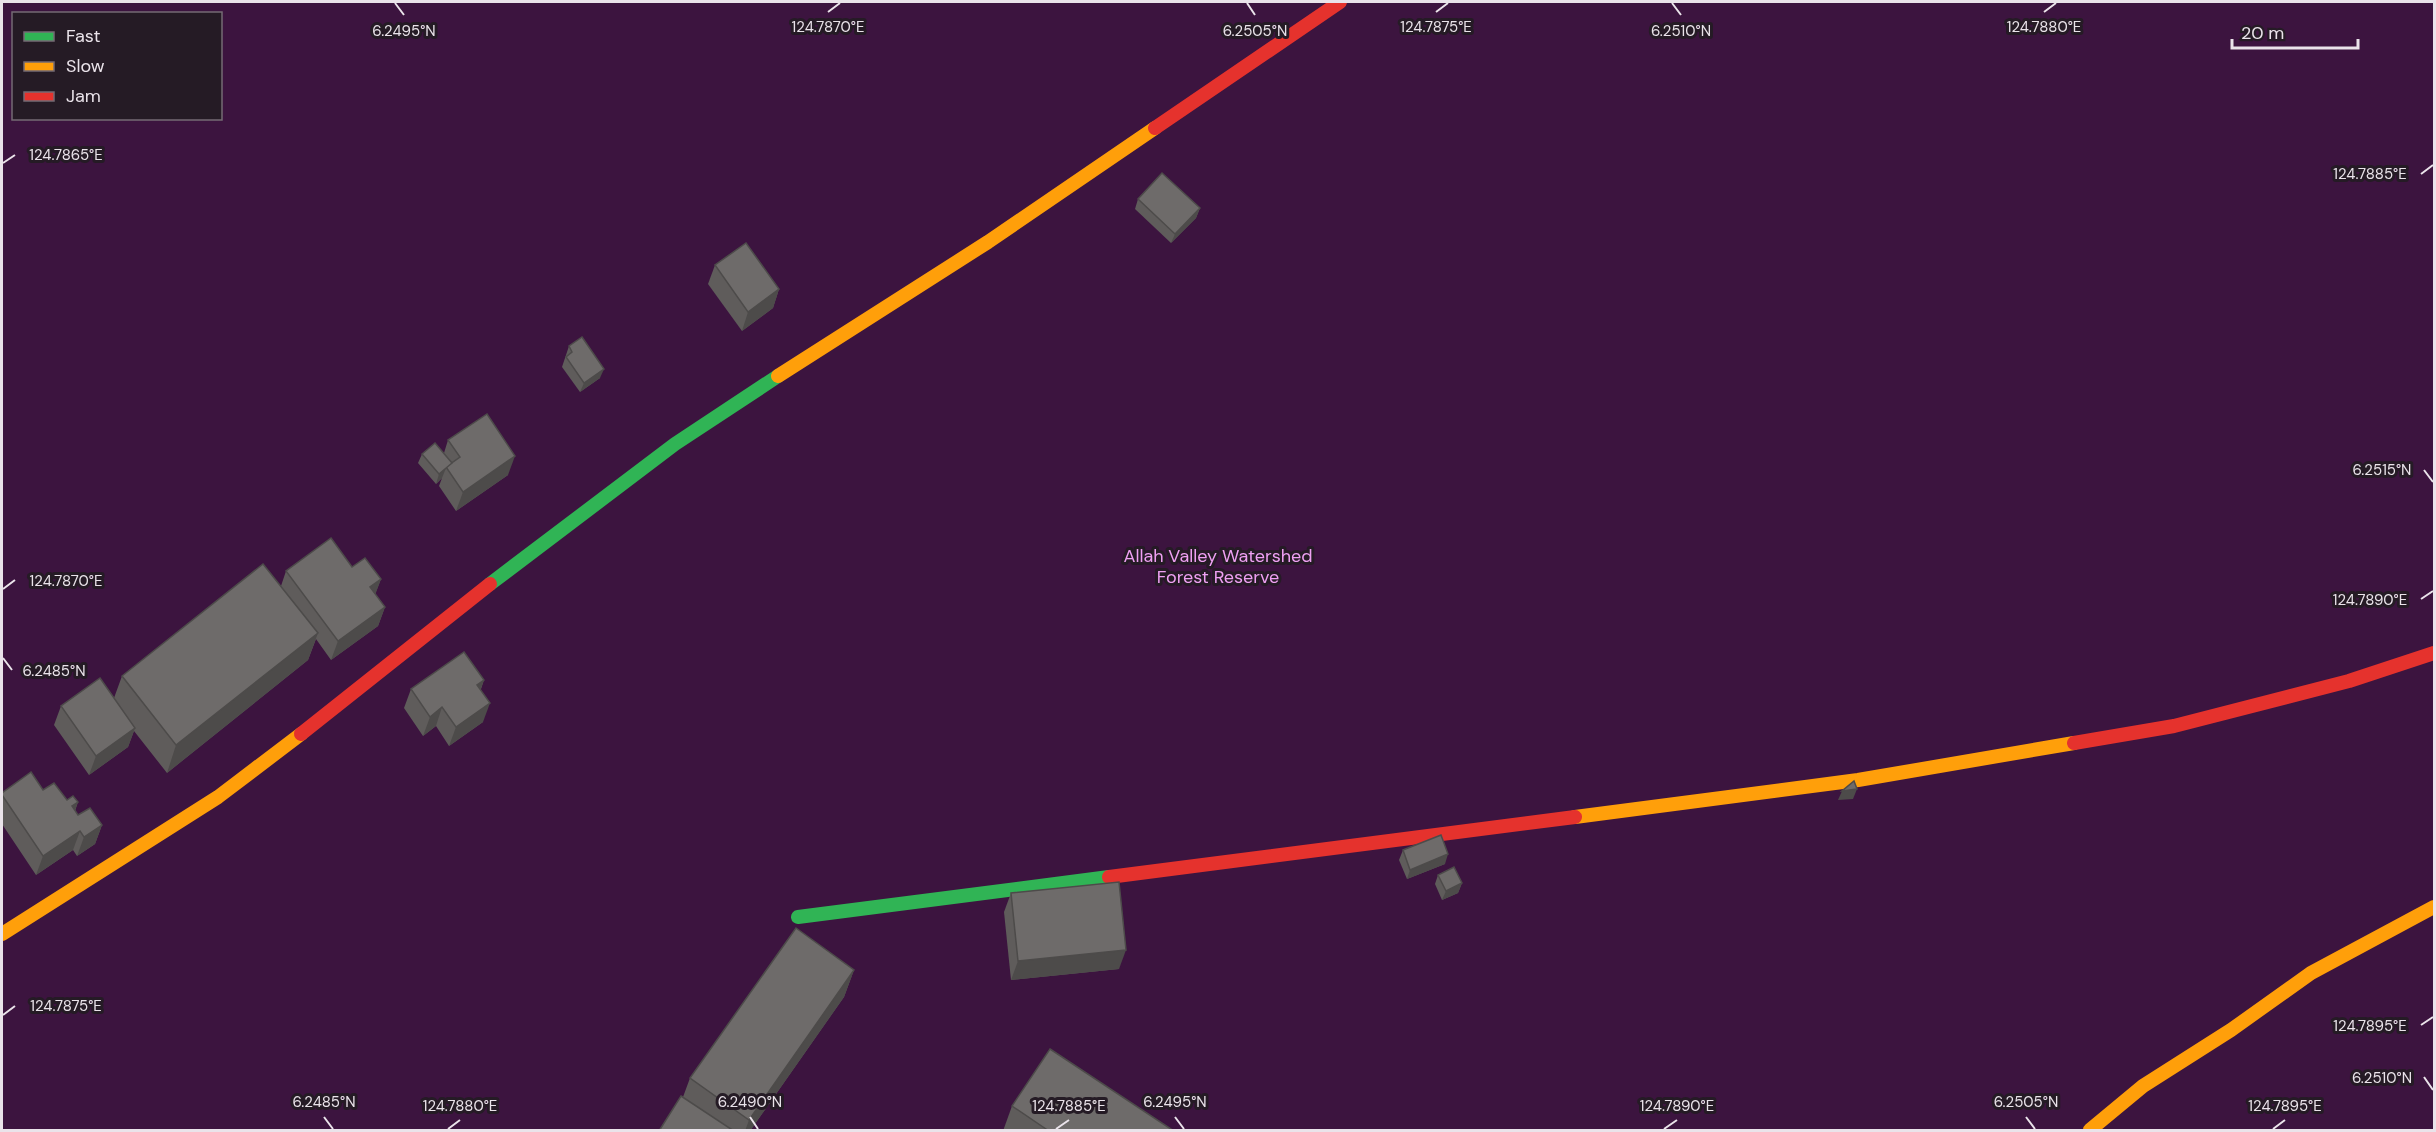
<svg xmlns="http://www.w3.org/2000/svg" width="2436" height="1132" font-family="'DM Sans',sans-serif">
<style>
.green{fill:#3c143f;fill-rule:evenodd}
.lines{fill:none;stroke-linecap:round;stroke-linejoin:round}
.fast{stroke:#30b455;stroke-width:14}
.slow{stroke:#ff9f0a;stroke-width:14}
.jam{stroke:#e5322d;stroke-width:14}
.wall{fill:#5f5c5b}
.shaded-wall{fill:#4d4b4a}
.building{fill:#6e6b6a;stroke:#4d4b4a;stroke-width:1.5}
.ticks{fill:none;stroke:#eae3ea;stroke-width:2}
.labels{text-anchor:middle;stroke-width:6;stroke-linejoin:round;paint-order:stroke}
.park-label{font-size:18px;fill:#efa0f3;stroke:#251b25}
.ticks-label{font-size:15px;text-anchor:middle;fill:#eae3ea;stroke:#251b25;stroke-width:6;stroke-linejoin:round;paint-order:stroke}
</style>
<rect width="100%" height="100%" fill="#231d23"/>
<path class="green" d="M2,2h2432v1128h-2432zM14,14h206v104h-206z"/>
<g class="lines">
<g class="fast">
<polyline points="490,584 675,444 778,376"/>
<polyline points="798,917 1109,877"/>
</g>
<g class="slow">
<polyline points="778,376 988,242 1155,128"/>
<polyline points="1575,817 1858,780 2074,743"/>
<polyline points="2,934 218,797 301,734"/>
<polyline points="2090,1130 2143,1086 2231,1030 2311,973 2434,907"/>
</g>
<g class="jam">
<polyline points="1155,128 1340,2"/>
<polyline points="301,734 490,584"/>
<polyline points="2074,743 2174,726 2349,681 2434,653"/>
<polyline points="1109,877 1575,817"/>
</g>
</g>
<g class="wall">
<polygon points="1138,199 1200,208 1196,218 1171,243 1135,209"/>
<polygon points="715,265 779,289 773,308 742,331 708,284"/>
<polygon points="569,346 600,378 580,392 562,367"/>
<polygon points="448,440 508,475 456,511 439,486 442,478 436,484 418,463 422,454 444,453"/>
<polygon points="352,567 381,579 375,594 385,607 378,626 331,660 316,639 308,660 167,773 134,731 128,747 89,775 54,725 61,706 114,698 122,676 281,586 286,571"/>
<polygon points="484,680 481,689 483,722 449,746 436,726 423,736 404,708 411,689"/>
<polygon points="43,790 67,800 78,802 75,811 78,815 102,825 95,844 77,856 73,850 36,875 2,824 2,793"/>
<polygon points="1403,850 1445,864 1407,879 1399,860"/>
<polygon points="1438,875 1462,883 1458,893 1442,900 1435,884"/>
<polygon points="1011,893 1119,969 1011,980 1004,912"/>
<polygon points="854,970 844,997 750,1131 659,1131 683,1097 690,1078"/>
<polygon points="1012,1106 1174,1131 1003,1131"/>
</g>
<g class="shaded-wall">
<polygon points="1200,208 1196,218 1171,243 1175,234"/>
<polygon points="779,289 773,308 742,331 748,312"/>
<polygon points="604,369 600,378 580,392 584,383"/>
<polygon points="515,456 508,475 456,511 463,492"/>
<polygon points="446,468 442,478 436,484 439,474"/>
<polygon points="381,579 374,598 370,587"/>
<polygon points="385,607 378,626 331,660 338,641"/>
<polygon points="318,633 308,660 167,773 176,745"/>
<polygon points="484,680 477,699 477,685"/>
<polygon points="490,703 483,722 449,746 456,727"/>
<polygon points="442,707 436,726 423,736 430,717"/>
<polygon points="135,728 128,747 89,775 96,756"/>
<polygon points="1857,789 1853,799 1838,800 1842,791"/>
<polygon points="78,802 71,821 72,806"/>
<polygon points="102,825 95,844 77,856 84,837"/>
<polygon points="80,831 73,850 36,875 43,856"/>
<polygon points="1448,854 1445,864 1407,879 1410,870"/>
<polygon points="1462,883 1458,893 1442,900 1446,891"/>
<polygon points="1126,950 1119,969 1011,980 1018,961"/>
<polygon points="854,970 844,997 750,1131 745,1131 749,1120"/>
</g>
<g class="building">
<polygon points="1162,173 1200,208 1175,234 1138,199"/>
<polygon points="746,243 779,289 748,312 715,265"/>
<polygon points="582,337 604,369 584,383 566,357 572,352 569,346"/>
<polygon points="487,414 515,456 463,492 446,467 460,457 448,440"/>
<polygon points="435,443 452,463 439,474 422,454"/>
<polygon points="331,538 352,567 365,558 381,579 370,587 385,607 338,641 286,571"/>
<polygon points="263,564 318,633 176,745 122,676"/>
<polygon points="464,652 484,680 477,685 490,703 456,727 442,707 430,717 411,689"/>
<polygon points="100,678 135,728 96,756 61,706"/>
<polygon points="31,772 43,790 54,783 67,800 73,796 78,802 72,806 78,815 90,808 102,825 84,837 80,831 43,856 2,795 2,793"/>
<polygon points="1854,781 1857,789 1842,791"/>
<polygon points="1441,835 1448,854 1410,870 1403,850"/>
<polygon points="1454,867 1462,883 1446,891 1438,875"/>
<polygon points="1119,882 1126,950 1018,961 1011,893"/>
<polygon points="796,928 854,970 749,1120 690,1078"/>
<polygon points="1050,1049 1174,1131 1049,1131 1012,1106"/>
<polygon points="681,1096 734,1131 659,1131"/>
</g>
<path class="ticks" d="M395,3l9,12M1247,3l8,12M1672,3l9,12M828,12l12,-9M1436,12l12,-9M2044,12l12,-9M3,163l12,-8M2421,174l12,-9M2424,470l9,12M3,589l12,-9M2421,599l12,-8M3,658l9,12M3,1015l12,-9M2421,1025l12,-8M2424,1077l9,13M324,1117l9,12M750,1117l8,12M1175,1117l9,12M2026,1117l9,12M448,1129l12,-9M1056,1129l13,-9M1664,1129l13,-9M2273,1129l12,-9"/>
<g class="labels">
<g class="park-label">
<text x="1218" y="562">Allah Valley Watershed<tspan x="1218" dy="21">Forest Reserve</tspan></text>
</g>
</g>
<g class="ticks-label">
<text x="828" y="32">124.7870°E</text>
<text x="1436" y="32">124.7875°E</text>
<text x="2044" y="32">124.7880°E</text>
<text x="404" y="36">6.2495°N</text>
<text x="1255" y="36">6.2505°N</text>
<text x="1681" y="36">6.2510°N</text>
<text x="66" y="160">124.7865°E</text>
<text x="2370" y="179">124.7885°E</text>
<text x="2382" y="475">6.2515°N</text>
<text x="66" y="586">124.7870°E</text>
<text x="2370" y="605">124.7890°E</text>
<text x="54" y="676">6.2485°N</text>
<text x="66" y="1011">124.7875°E</text>
<text x="2370" y="1031">124.7895°E</text>
<text x="2382" y="1083">6.2510°N</text>
<text x="324" y="1107">6.2485°N</text>
<text x="750" y="1107">6.2490°N</text>
<text x="1175" y="1107">6.2495°N</text>
<text x="2026" y="1107">6.2505°N</text>
<text x="460" y="1111">124.7880°E</text>
<text x="1069" y="1111">124.7885°E</text>
<text x="1677" y="1111">124.7890°E</text>
<text x="2285" y="1111">124.7895°E</text>
</g>
<rect width="2436" height="1132" fill="none" stroke="#eae3ea" stroke-width="6"/>
<rect x="12" y="12" width="210" height="108" fill="#251b25" stroke="#746b74" stroke-width="1.5"/>
<rect x="24" y="32" width="30" height="9" fill="#30b455" stroke="#746b74" stroke-width="1.5"/>
<text x="66" y="42" font-size="18" fill="#eae3ea">Fast</text>
<rect x="24" y="62" width="30" height="9" fill="#ff9f0a" stroke="#746b74" stroke-width="1.5"/>
<text x="66" y="72" font-size="18" fill="#eae3ea">Slow</text>
<rect x="24" y="92" width="30" height="9" fill="#e5322d" stroke="#746b74" stroke-width="1.5"/>
<text x="66" y="102" font-size="18" fill="#eae3ea">Jam</text>
<path d="M2232 39v9h126v-9" fill="none" stroke="#eae3ea" stroke-width="3"/>
<text x="2241" y="39" font-size="18" fill="#eae3ea" stroke="#251b25" stroke-width="4.5" paint-order="stroke">20 m</text>
</svg>
